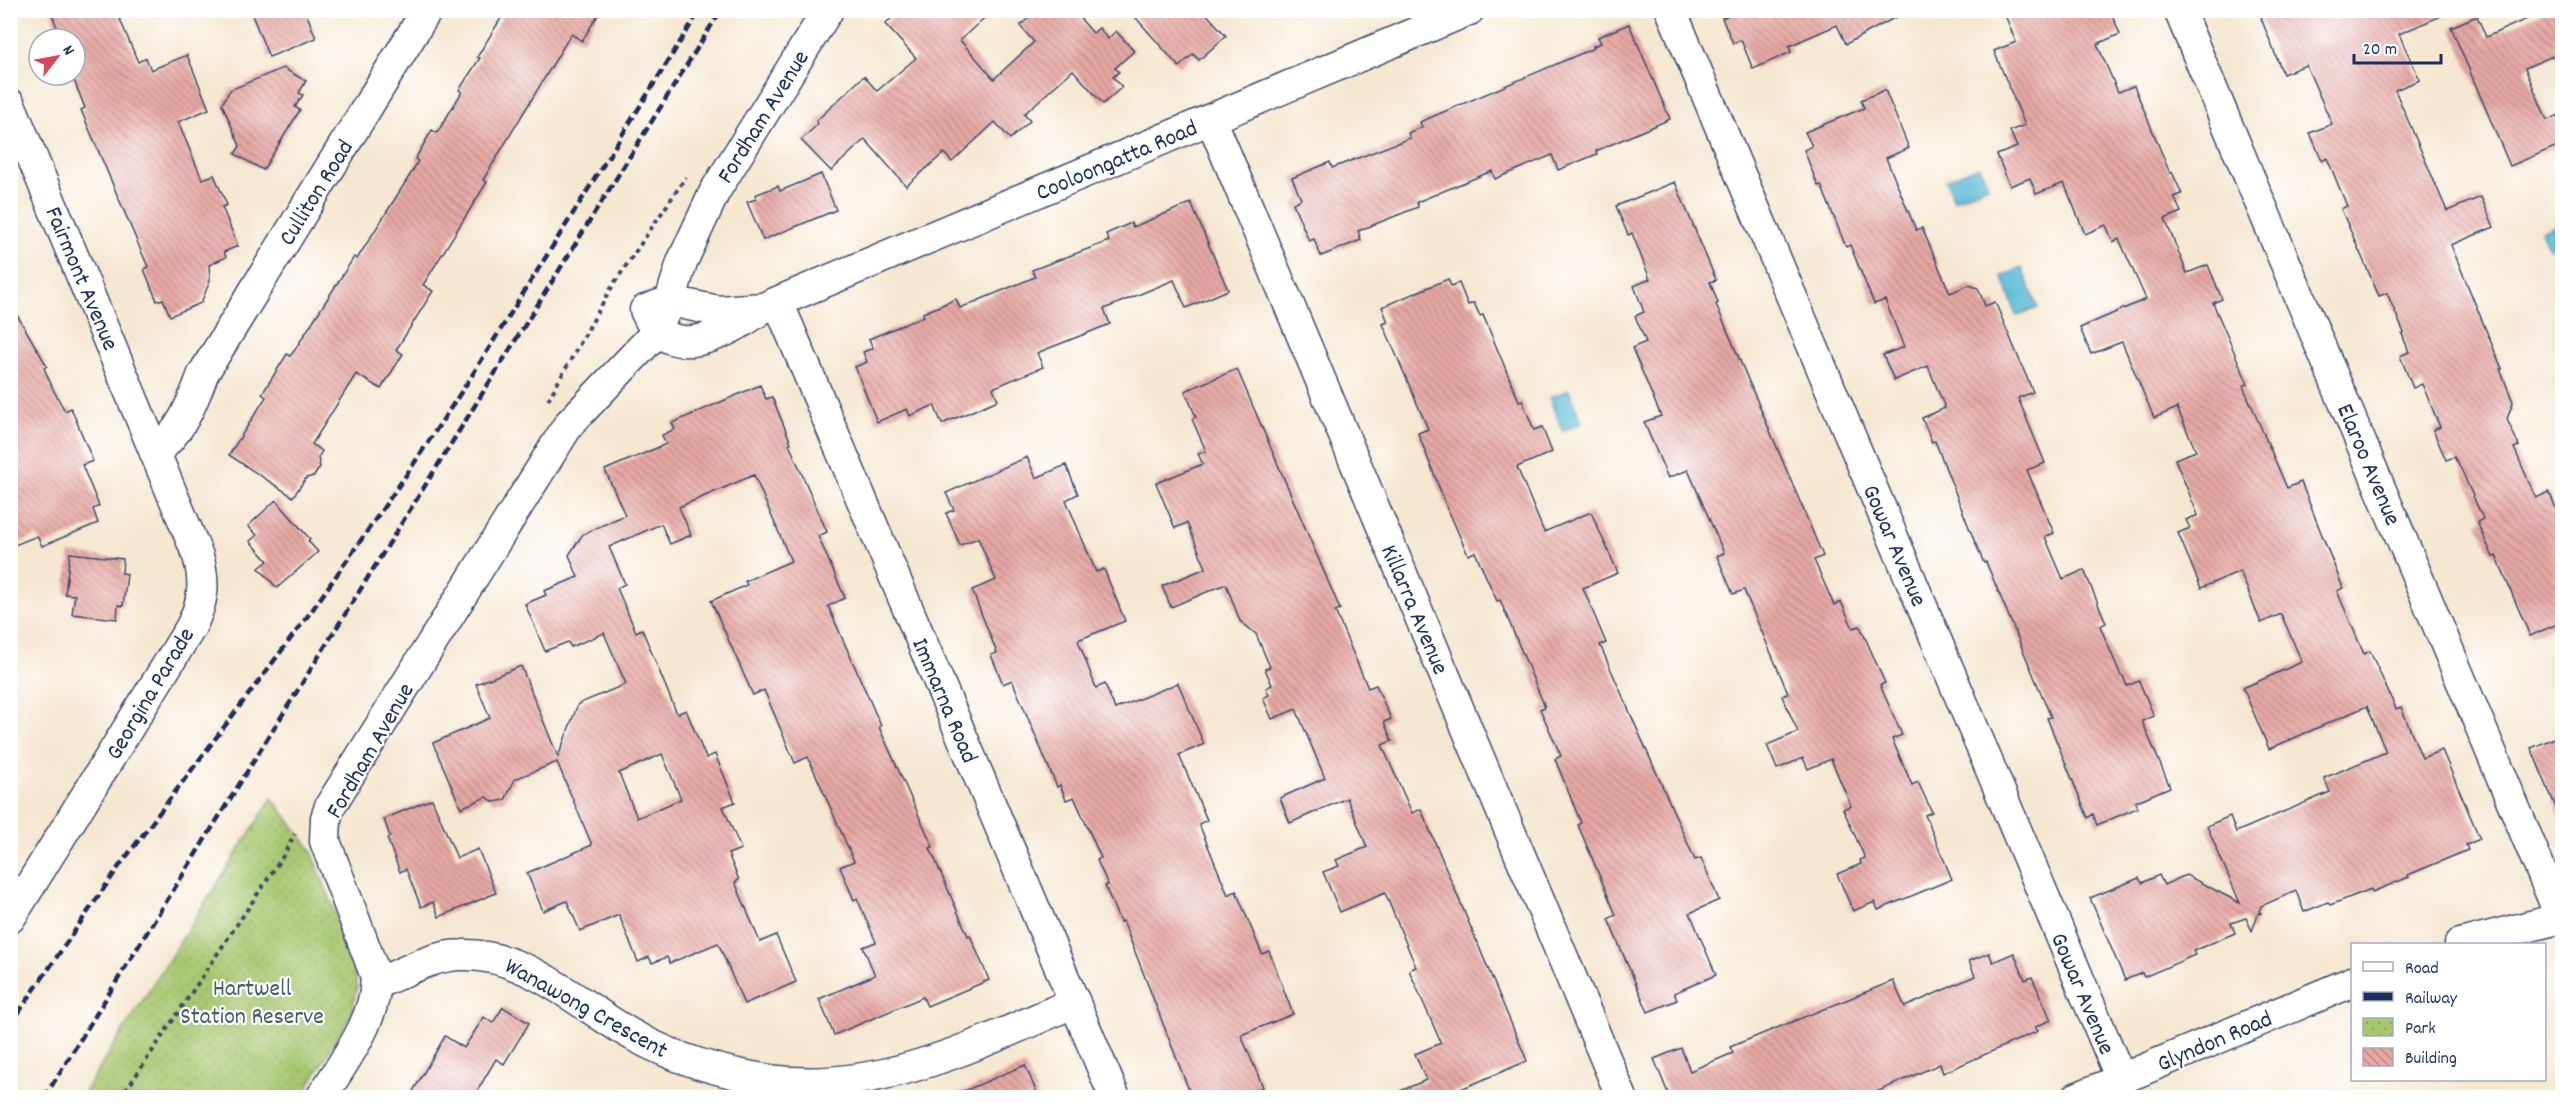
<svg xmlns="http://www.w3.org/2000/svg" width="2573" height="1108" font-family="Dekko,sans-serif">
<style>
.park{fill:url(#park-dots);stroke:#627b66;stroke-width:1.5}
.water{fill:#58b9d6;stroke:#3a749a;stroke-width:1.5}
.building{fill:url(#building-back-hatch);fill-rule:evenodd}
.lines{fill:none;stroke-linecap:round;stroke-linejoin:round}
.minor-casing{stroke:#3c4b6f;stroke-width:33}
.path{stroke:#3c4b6f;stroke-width:4;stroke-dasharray:4.5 4.5;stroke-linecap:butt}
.minor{stroke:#fff;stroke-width:30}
.rail{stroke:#1b2f5e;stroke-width:4.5;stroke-dasharray:9 4.5;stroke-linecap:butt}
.labels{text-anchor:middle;stroke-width:4.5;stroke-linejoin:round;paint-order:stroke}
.street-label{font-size:24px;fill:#1b2f5e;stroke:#fff}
.park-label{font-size:24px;fill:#455d63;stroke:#fff}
</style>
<defs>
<pattern id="park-dots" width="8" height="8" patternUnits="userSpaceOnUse" patternTransform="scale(1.5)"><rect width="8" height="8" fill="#a8c76f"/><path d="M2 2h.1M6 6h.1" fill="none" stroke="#90ab63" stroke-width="1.8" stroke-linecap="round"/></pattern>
<pattern id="building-back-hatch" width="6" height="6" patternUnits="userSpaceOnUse" patternTransform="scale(1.5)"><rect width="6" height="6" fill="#e7a8a3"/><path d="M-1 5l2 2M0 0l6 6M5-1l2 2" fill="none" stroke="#ba8988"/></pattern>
</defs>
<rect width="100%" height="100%" fill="#fff"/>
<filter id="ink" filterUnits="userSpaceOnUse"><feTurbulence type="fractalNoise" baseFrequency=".0167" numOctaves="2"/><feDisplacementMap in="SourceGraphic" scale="12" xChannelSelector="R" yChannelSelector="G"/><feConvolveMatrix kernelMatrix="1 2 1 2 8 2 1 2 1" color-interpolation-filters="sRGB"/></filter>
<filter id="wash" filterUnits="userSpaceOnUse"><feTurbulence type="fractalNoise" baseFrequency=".008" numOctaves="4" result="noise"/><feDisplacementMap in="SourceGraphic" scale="24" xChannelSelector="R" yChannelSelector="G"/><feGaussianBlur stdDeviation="1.35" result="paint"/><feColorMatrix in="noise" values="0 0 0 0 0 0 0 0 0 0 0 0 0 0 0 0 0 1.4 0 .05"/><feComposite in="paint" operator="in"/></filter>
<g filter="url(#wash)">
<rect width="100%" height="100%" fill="#f5e7d0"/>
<polygon class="park" points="272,798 311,849 351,955 357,986 351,1015 302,1097 81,1097"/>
<g class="water">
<polygon points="1980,166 1988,186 1954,200 1946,180"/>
<polygon points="2562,222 2562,243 2549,249 2541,231"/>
<polygon points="2022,268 2038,308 2017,316 2002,276"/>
<polygon points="1569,390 1582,423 1563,431 1549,398"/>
</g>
<g id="blocks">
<g class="building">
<polygon points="50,10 116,10 138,62 146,58 151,70 187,55 209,109 178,122 202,179 214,175 227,205 222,207 238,246 224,252 226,257 209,265 210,281 201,303 170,316 163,299 157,301 144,269 148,267 81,110 85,108 72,75 78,75 75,69 75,39 62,39"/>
<polygon points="250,10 305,10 316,38 269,57"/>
<polygon points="506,10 601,10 582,41 571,34 483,180 487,182 423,285 433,291 396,350 403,354 381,389 356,374 312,444 322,451 318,458 320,467 314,476 306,478 293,497 229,455 266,397 262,394 287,354 290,356 294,351 354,257 357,259 410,175 418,161 415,159 432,130 437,133 462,92 459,90 480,58 477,57"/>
<polygon points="900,10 993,10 960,40 994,79 1034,42 1020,26 1037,10 1073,10 1093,33 1099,28 1108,39 1116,31 1134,51 1115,68 1119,72 1113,77 1122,87 1103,104 1073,70 1024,114 1030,121 1010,139 995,122 952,162 944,153 906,186 865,139 831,171 801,140 818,124 816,121 864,76 877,91 916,58 885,24"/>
<polygon points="1129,10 1203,10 1226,36 1199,60 1193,54 1179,67"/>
<polygon points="1740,10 1909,10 1846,44 1837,25 1789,46 1791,52 1753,69 1741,40 1733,43 1722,18"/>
<polygon points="2003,10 2110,10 2120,34 2097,44 2118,92 2134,86 2170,173 2172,172 2182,194 2174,197 2181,212 2165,219 2187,273 2208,265 2222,299 2213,303 2248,384 2243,386 2287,488 2301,482 2343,588 2337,591 2364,654 2370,651 2396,709 2401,707 2422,758 2442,750 2480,839 2466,845 2468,850 2408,875 2409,877 2372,892 2371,889 2330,905 2328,902 2304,912 2296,891 2261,906 2259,912 2261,913 2258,914 2252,931 2246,918 2231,923 2235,933 2193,951 2195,955 2144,977 2142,973 2125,980 2090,898 2139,878 2142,883 2159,875 2164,885 2186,875 2240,903 2207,826 2230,816 2236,832 2330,792 2324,778 2386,752 2367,706 2269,749 2243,688 2302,662 2281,614 2261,623 2240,571 2201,588 2178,533 2190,528 2186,520 2198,515 2175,459 2196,451 2177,408 2154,418 2122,342 2091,354 2080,328 2146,299 2119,239 2113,242 2106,225 2085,234 2064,183 2036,194 2030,178 2010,186 1997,155 2017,147 2010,131 2025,125 1994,51 2016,42"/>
<polygon points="2280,10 2455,10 2399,34 2420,80 2395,90 2447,211 2481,197 2494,227 2451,245 2502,369 2500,369 2513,402 2507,419 2519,446 2514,448 2536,498 2549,492 2562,522 2562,622 2530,636 2496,556 2493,557 2477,522 2483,519 2462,471 2454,457 2446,460 2433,430 2440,427 2422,384 2413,388 2400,356 2409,352 2402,334 2404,333 2387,293 2379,296 2341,209 2347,206 2327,158 2322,161 2310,133 2332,124 2306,65 2283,74 2261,18"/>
<polygon points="2547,10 2562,10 2562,52 2525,68 2547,120 2562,114 2562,144 2510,166 2451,27 2477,16 2486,37"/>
<polygon points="1629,24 1670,119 1596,151 1597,154 1558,170 1552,155 1495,179 1492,171 1417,202 1418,207 1358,231 1361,240 1321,256 1314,239 1309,241 1293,203 1301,199 1292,178 1330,162 1332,168 1410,138 1408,133 1422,127 1420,122 1594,48 1593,46 1601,43 1598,37"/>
<polygon points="283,68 306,81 299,93 303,95 295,107 300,110 263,170 235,154 240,146 222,104 230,90"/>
<polygon points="1885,90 1909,148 1886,158 1916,230 1922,228 1950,293 1969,285 1978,288 1985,306 1995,302 2033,392 2018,398 2045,463 2027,470 2054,533 2045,537 2063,579 2084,570 2106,623 2100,626 2121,676 2123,676 2127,686 2139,681 2154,716 2142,721 2170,787 2135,802 2137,808 2097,825 2093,814 2088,818 2047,718 2051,717 1986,562 1984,563 1974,540 1935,441 1932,442 1922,418 1945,408 1928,366 1894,380 1883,355 1904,347 1885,300 1874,304 1850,245 1846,247 1821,185 1818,186 1804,150 1812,146 1805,132 1864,108 1861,100"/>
<polygon points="821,174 836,210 763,240 747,202 757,199 755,195 778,186 780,191"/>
<polygon points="1675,182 1716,280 1710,282 1718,303 1716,304 1823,556 1814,560 1834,605 1841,602 1853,628 1860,626 1885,683 1880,685 1902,735 1892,739 1912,785 1918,782 1932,812 1925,815 1952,879 1878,910 1875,902 1853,911 1837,874 1861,864 1860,860 1865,858 1843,809 1851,806 1831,759 1808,769 1803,758 1777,769 1767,745 1798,732 1782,696 1788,693 1744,590 1733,594 1717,556 1724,553 1688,470 1668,478 1644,422 1661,416 1632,348 1646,342 1635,316 1644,312 1634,286 1650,279 1632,233 1628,235 1616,206"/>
<polygon points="1191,203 1228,290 1186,308 1174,280 1104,309 1110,324 1037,353 1043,367 993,388 998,400 942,424 934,405 910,416 907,409 877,422 855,367 867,362 863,352 873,348 869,339 924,316 923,313 956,299 960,308 1035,277 1032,270 1109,241 1106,234 1131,223 1133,227"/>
<polygon points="1448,279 1451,286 1459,283 1468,305 1474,303 1480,316 1483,315 1519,401 1522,400 1534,430 1542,427 1552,452 1517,467 1544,532 1591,512 1618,573 1583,588 1606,643 1600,645 1695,860 1701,858 1719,900 1690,913 1716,975 1674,993 1677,1000 1648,1012 1608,919 1616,915 1578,825 1581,823 1555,759 1561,756 1540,709 1545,707 1500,600 1497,601 1475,552 1468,555 1446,505 1418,433 1428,429 1383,324 1388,322 1382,307"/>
<polygon points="10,303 47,366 44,368 54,391 65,411 71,408 93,461 82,465 99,506 93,509 98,523 42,546 37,536 10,547"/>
<polygon points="1237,369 1340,609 1335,611 1368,688 1376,685 1391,719 1384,722 1392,741 1382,745 1412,813 1421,809 1527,1061 1440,1098 1384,1098 1426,1080 1415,1054 1441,1043 1409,970 1416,967 1385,893 1340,912 1323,872 1339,866 1336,860 1367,847 1347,798 1290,823 1280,798 1325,778 1296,709 1272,719 1263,698 1269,695 1266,688 1272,685 1265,669 1270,667 1256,634 1240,621 1226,584 1171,607 1162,586 1206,568 1187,523 1175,528 1156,483 1203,464 1198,454 1206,451 1192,419 1196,417 1185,391"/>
<path d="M760,385l6,14 6,-2 19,46 -2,1 38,88 -9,4 27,62 -17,8 53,120 -2,1 54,120 -3,1 38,88 2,-1 19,45 -62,26 -4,-9 -89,38 -15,-36 56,-24 -12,-28 13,-5 -19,-44 -3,2 -14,-33 14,-6 -46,-104 -13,6 -31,-73 -11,5 -42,-94 36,-16 -2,-4 46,-20 -37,-86 -75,32 12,28 -21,9 -9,-20 -52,23 16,37 -8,4 19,44 6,-3 35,85 9,-4 20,48 9,-4 20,48 -12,5 18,42 -13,5 11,26 -4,2 25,60 16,-7 20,47 -52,22 -26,-61 -48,20 -3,-6 -15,6 -3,-6 -11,5 -19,-47 -39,16 -13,-30 -24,10 -16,-38 65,-28 -35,-83 -42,17 -10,21 -11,2 -8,-5 -25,11 -28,-65 57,-25 -14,-34 45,-18 37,91 20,-53 48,-20 -22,-51 -33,14 -3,-5 -23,9 -20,-47 21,-9 -2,-4 34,-14 -9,-22 14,-21 42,-19 -20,-45 61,-26 -4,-9 13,-6 -3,-6zM662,754l19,45 -44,19 -18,-45z"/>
<polygon points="1027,457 1036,478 1066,465 1078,494 1066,500 1096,572 1104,569 1125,621 1078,640 1096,688 1105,684 1115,709 1178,683 1204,744 1179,755 1207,820 1199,824 1228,895 1236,891 1262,954 1269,951 1293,1014 1241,1035 1263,1087 1236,1098 1192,1098 1123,921 1120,922 1105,886 1108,885 1097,860 1101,858 1074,797 1066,800 1060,785 1057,787 1012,680 1003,684 991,655 997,653 972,590 996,580 978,538 960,545 946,513 954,510 946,493"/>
<polygon points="276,500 310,539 308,541 318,552 277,588 259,568 268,561 250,541 257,535 248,526"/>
<polygon points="70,553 123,559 122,573 127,574 123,606 118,605 117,619 72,614 75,595 65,594"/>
<polygon points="2562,735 2562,822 2531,748"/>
<polygon points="432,799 457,858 478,849 496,893 439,917 433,902 421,907 406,869 400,872 387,838 390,837 384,819"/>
<polygon points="1989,953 1993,962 2014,953 2025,980 2032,977 2051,1020 2035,1027 2038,1031 1943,1073 1940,1064 1863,1098 1670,1098 1654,1059 1681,1048 1690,1071 1733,1053 1730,1047 1893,981 1905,1007 1975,976 1969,961"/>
<polygon points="503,1007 529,1023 504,1064 496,1059 473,1098 409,1098 445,1036 464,1048 484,1017 493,1023"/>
<polygon points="1025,1065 1039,1098 948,1098"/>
</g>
</g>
</g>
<g filter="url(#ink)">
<use href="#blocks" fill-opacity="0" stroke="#3c4b6f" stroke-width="1.5"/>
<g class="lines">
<g class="minor-casing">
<g id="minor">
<polyline points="1671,10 2121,1079"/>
<polyline points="2179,10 2561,918"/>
<path d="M10,104l188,452c8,28 5,46 -7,71l-181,291"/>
<polyline points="1211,119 1622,1098"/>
<polyline points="778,302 1115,1098"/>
<path d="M763,308c-26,19 -76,50 -106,22 -6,-5 -9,-14 -12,-20l25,-9 48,10 45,-3 706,-298"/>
<path d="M155,453c26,-21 37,-49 48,-79l224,-364"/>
<polyline points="2460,944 2562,918"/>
<path d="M376,984c27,-11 57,-29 86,-29 66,-2 120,53 174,82 42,23 87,36 134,43 108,15 209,-36 305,-78"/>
<path d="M321,1098c21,-34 60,-85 54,-124l-50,-133 1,-23 4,-12 239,-382 84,-88 17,-35 12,-39 33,-71 113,-181"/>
<polyline points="2076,1098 2352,982"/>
</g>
</g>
<g class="path">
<polyline points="548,400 613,285 686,177"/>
<polyline points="121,1098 283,856 295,834"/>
</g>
<use href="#minor" class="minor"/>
<g class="rail">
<polyline points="10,1025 120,865 313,609 411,468 471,377 700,10"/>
<polyline points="44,1098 721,10"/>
</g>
</g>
</g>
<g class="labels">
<g class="street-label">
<text transform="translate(762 116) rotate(-58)" y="8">Fordham Avenue</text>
<text transform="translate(1116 159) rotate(-23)" y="8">Cooloongatta Road</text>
<text transform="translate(315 192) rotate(-58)" y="8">Culliton Road</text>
<text transform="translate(83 278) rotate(67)" y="8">Fairmont Avenue</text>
<text transform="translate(2370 464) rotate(67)" y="8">Elaroo Avenue</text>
<text transform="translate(1896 545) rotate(67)" y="8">Gowar Avenue</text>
<text transform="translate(1416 609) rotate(67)" y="8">Killarra Avenue</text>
<text transform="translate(149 693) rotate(-59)" y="8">Georgina Parade</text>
<text transform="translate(946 700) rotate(67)" y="8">Immarna Road</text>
<text transform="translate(369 750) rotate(-60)" y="8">Fordham Avenue</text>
<text transform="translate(2084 993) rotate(67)" y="8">Gowar Avenue</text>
<text transform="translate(587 1007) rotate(29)" y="8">Wanawong Crescent</text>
<text transform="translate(2214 1040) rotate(-23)" y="8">Glyndon Road</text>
</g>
<g class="park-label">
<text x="252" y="995">Hartwell<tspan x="252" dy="28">Station Reserve</tspan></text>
</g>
</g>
<rect width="2573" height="1108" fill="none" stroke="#fff" stroke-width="36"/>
<rect x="2351" y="943" width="195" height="138" fill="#ffffff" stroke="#a4acbf" stroke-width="1.5"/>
<rect x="2363" y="962" width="30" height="9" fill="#ffffff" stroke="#a4acbf" stroke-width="1.5"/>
<text x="2405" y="973" font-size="18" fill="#1b2f5e">Road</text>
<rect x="2363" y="992" width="30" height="9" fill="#1b2f5e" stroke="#a4acbf" stroke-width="1.5"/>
<text x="2405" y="1003" font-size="18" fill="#1b2f5e">Railway</text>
<rect x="2363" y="1018" width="30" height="18" fill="url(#park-dots)" stroke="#a4acbf" stroke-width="1.5"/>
<text x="2405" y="1033" font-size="18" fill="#1b2f5e">Park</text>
<rect x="2363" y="1048" width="30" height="18" fill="url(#building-back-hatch)" stroke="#a4acbf" stroke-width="1.5"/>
<text x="2405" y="1063" font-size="18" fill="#1b2f5e">Building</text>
<g transform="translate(57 57) rotate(59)"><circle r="28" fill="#ffffff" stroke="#a4acbf" stroke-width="1.5"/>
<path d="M0-4.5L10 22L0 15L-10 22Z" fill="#d1495b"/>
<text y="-9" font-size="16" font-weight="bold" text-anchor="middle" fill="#1b2f5e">N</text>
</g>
<path d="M2354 54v9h87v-9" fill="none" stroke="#1b2f5e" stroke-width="3"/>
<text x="2363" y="54" font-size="18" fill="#1b2f5e" stroke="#ffffff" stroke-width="4.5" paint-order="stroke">20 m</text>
</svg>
